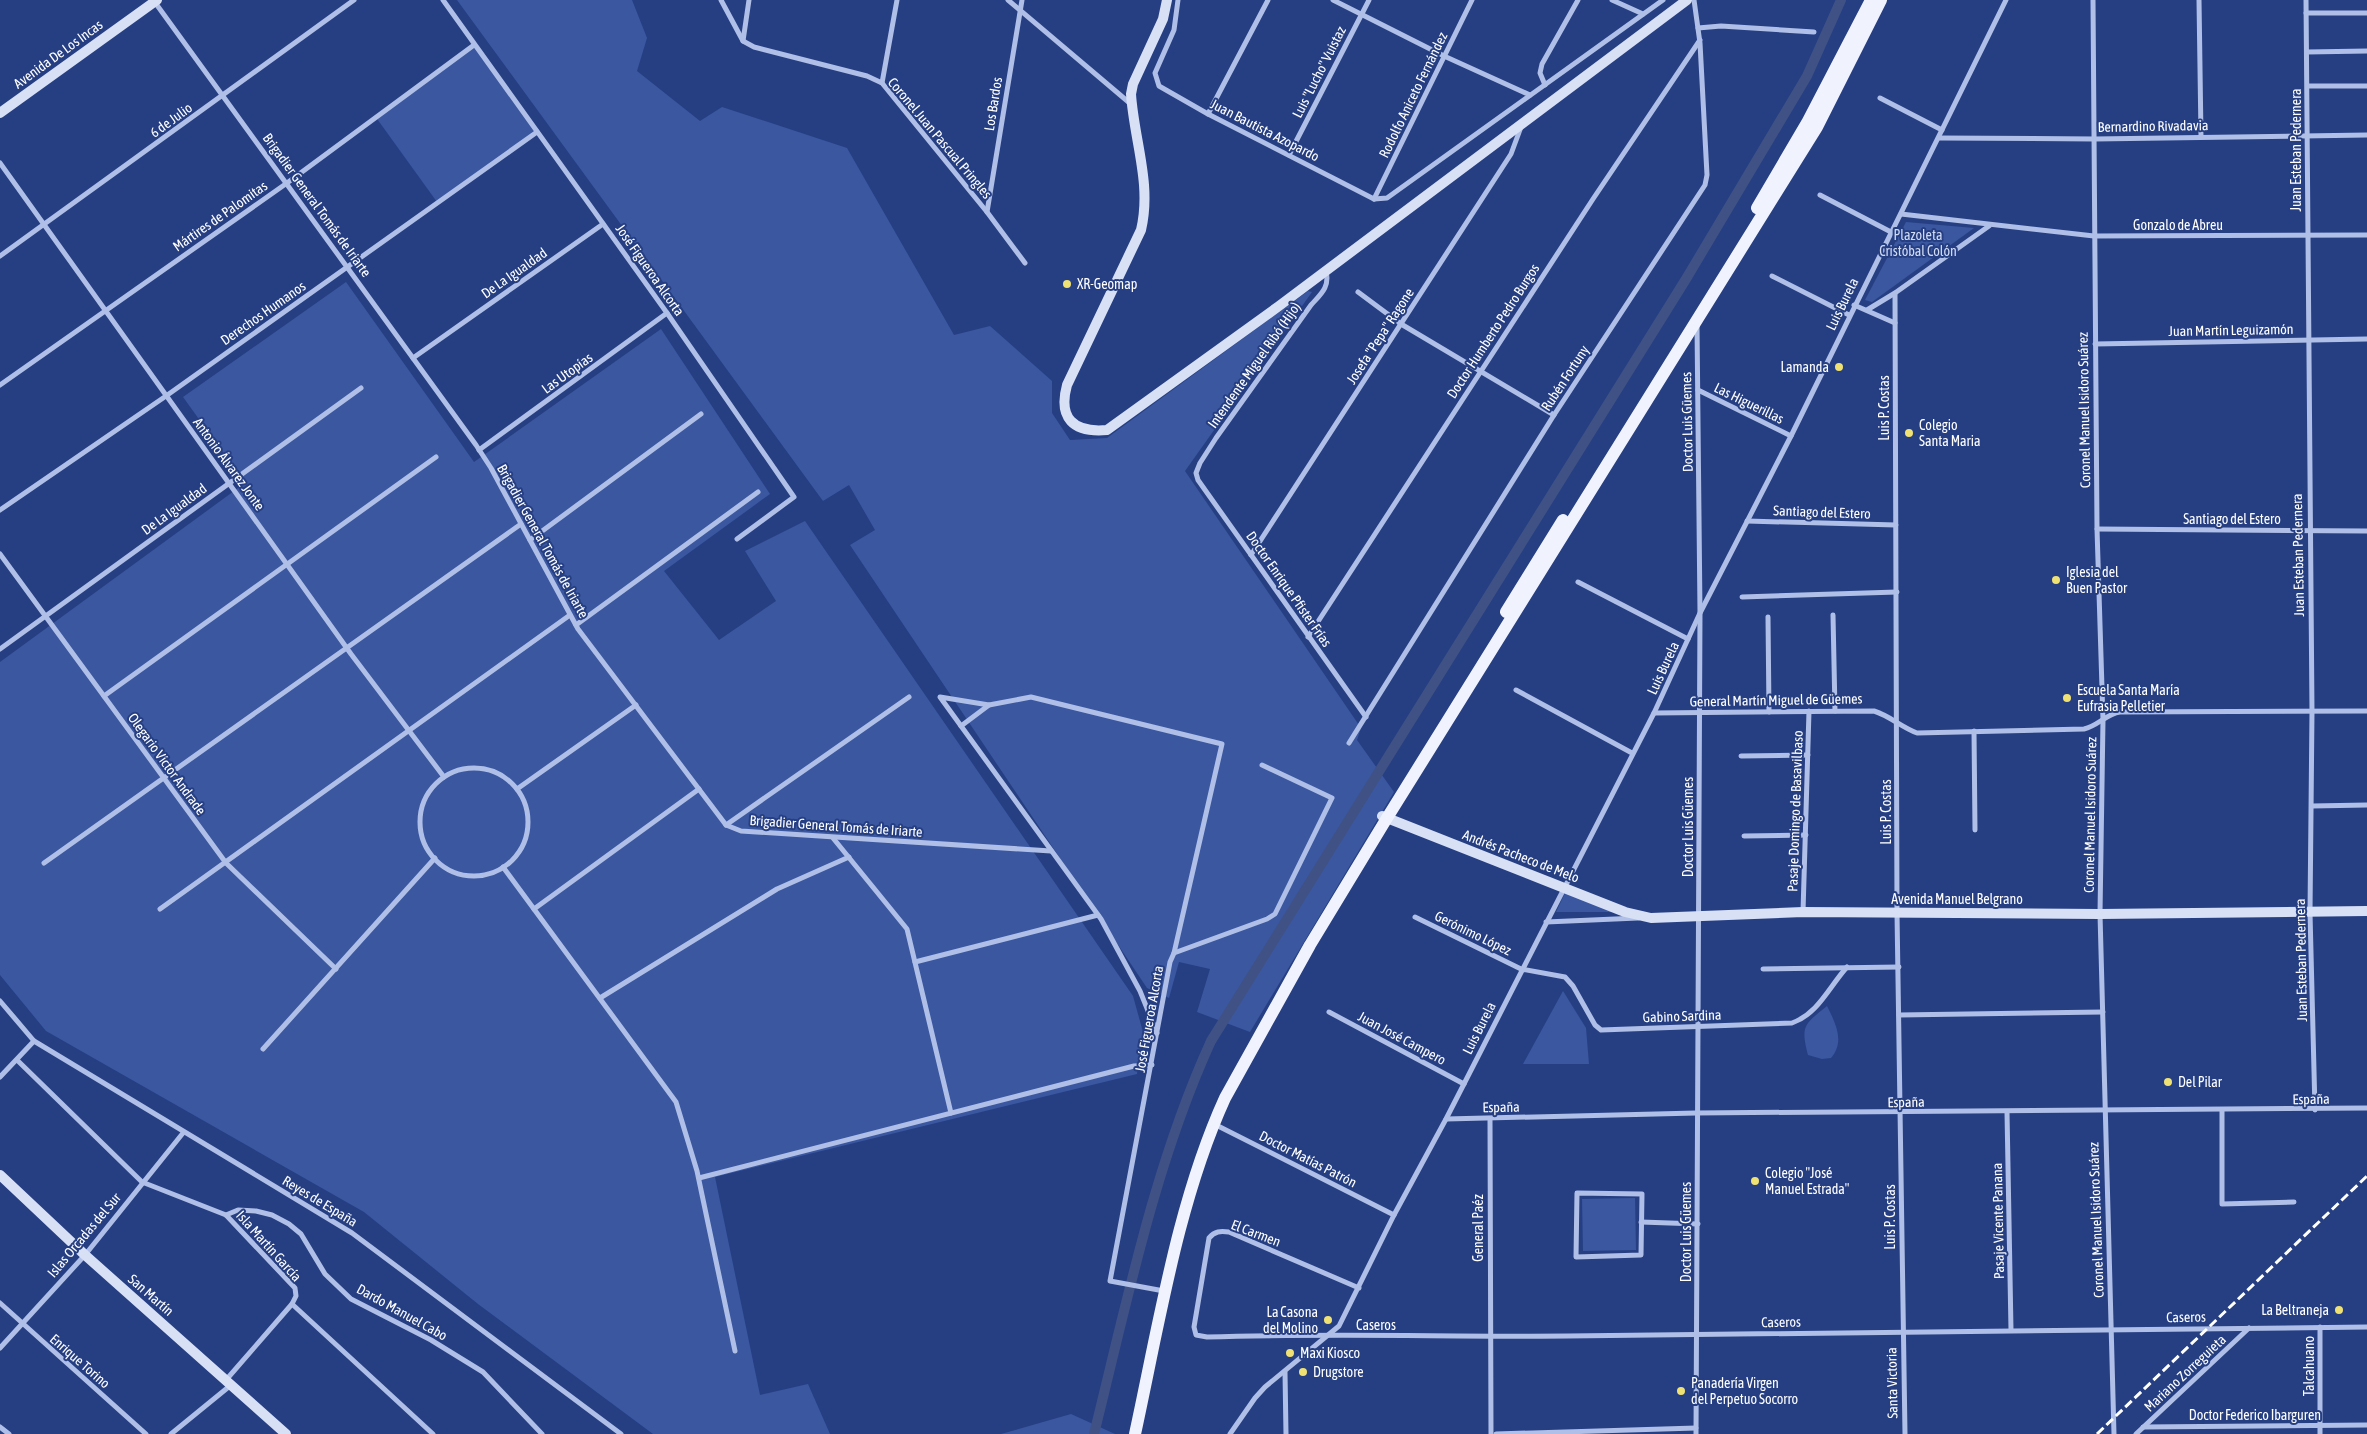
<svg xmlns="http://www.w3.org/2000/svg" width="2367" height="1434" font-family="'Asap Condensed',sans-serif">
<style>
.green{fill:#3a57a0}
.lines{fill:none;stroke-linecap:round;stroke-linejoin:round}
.canal{stroke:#405285;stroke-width:10}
.minor{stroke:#afbfe7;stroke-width:5}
.secondary{stroke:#d8e0f6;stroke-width:10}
.primary{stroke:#f0f3fd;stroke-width:12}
.rail{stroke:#fff;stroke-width:3;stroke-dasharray:9 4;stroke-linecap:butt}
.poi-dot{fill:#f0e174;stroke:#263f83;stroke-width:2}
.labels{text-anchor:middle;stroke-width:4;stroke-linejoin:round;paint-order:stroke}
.street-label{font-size:14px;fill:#fff;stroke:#263f83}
.park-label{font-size:14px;fill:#d2dcf6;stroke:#263f83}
.poi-label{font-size:14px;fill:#fff;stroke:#263f83;text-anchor:start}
</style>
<rect width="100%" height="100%" fill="#263f83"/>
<g class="green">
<polygon points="457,0 632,0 647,38 637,71 700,121 722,107 847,148 954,335 990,326 1052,381 1052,413 1070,440 1107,438 1308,291 1312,292 1185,471 1361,728 1357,740 1394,792 1250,1032 1197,1012 1210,969 1179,962 1169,998 1147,988 850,545 875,530 849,485 823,501"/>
<polygon points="474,45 537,132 437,202 375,116"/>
<polygon points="1906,222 1974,228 1872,302 1865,300"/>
<polygon points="346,282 474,462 661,329 770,494 664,571 719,640 776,601 745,551 805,521 1133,996 1143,1032 1137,1074 715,1177 760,1395 808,1384 830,1434 653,1434 478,1304 364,1212 46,1031 0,975 0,662 245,483 183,397"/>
<polygon points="1566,891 1613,912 1556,912"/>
<polygon points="1563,991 1586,1028 1589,1064 1523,1064"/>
<path d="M1827,1006c9,18 18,36 4,52l-9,1 -14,-4c-8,-30 -3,-31 19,-49z"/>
<polygon points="1635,1198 1636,1250 1583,1251 1582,1199"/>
<polygon points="1071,1414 1115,1434 1001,1434"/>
</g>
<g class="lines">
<path class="canal" d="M1094,1434c33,-132 60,-268 117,-393l475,-762 121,-203 34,-76"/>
<g class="minor">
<polyline points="443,0 667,313 794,497 737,539"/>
<polyline points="721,0 743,41 754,47 867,76 882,83 987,212 1025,263"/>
<polyline points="1008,0 1132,105"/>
<polyline points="1178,0 1174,30 1155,73 1159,86 1208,114 1374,199"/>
<polyline points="1333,0 1444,56 1530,95"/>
<polyline points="1612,0 1643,14"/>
<polyline points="2093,0 2097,529 2103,720 2100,914 2114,1434"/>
<polyline points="2199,0 2201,136"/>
<polyline points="2306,0 2312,711 2310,913 2315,1110"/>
<polyline points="154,1 476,445 491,468 578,629 726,825 741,831 1051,851"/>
<polyline points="2306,13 2367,13"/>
<polyline points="1698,28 1721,26 1814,32"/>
<polyline points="743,41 749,0"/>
<polyline points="2307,52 2367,51"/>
<polyline points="882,83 897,0"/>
<polyline points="1545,85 1540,73 1542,64 1578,0"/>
<polyline points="2308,86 2367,86"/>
<polyline points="1880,98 1942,130"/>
<polyline points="1208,114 1268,0"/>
<polyline points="1939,138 2095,139 2367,135"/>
<polyline points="1289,155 1369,0"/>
<polyline points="0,163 351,654 444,777"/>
<polyline points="1820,195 1891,232"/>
<polyline points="1374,199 1387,198 1663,0"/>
<polyline points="1374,199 1472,0"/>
<polyline points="987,212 1022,0"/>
<polyline points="1901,214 2094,236 2367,235"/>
<polyline points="0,256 354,0"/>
<path d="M1326,271c4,16 -5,23 -15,34l-95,133 -16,25 -4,10 2,7 168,237"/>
<polyline points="1772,276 1849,315"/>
<polyline points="1358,292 1401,324 1554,415"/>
<polyline points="1895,293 1897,913 1905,1434"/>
<polyline points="1854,305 1895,323"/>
<polyline points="1867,310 1895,293 1989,226"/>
<polyline points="2095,344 2367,339"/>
<polyline points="413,358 603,224"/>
<polyline points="0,385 287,183 474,45"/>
<polyline points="1698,390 1791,436"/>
<polyline points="479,450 667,313"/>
<polyline points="0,510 166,396 537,132"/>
<polyline points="1747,521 1896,525"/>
<polyline points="2097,529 2367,531"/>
<polyline points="530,540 701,414"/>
<polyline points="0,554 226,863 336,969"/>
<polyline points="1251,555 1511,154 1521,127"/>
<polyline points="1578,582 1688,639"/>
<polyline points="1742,597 1897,592"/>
<polyline points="1833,615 1835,711"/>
<polyline points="1768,617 1769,712"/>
<polyline points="576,625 758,492"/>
<polyline points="1308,637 1593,199 1700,40"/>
<polyline points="0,649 361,388"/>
<polyline points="1516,690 1632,753"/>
<polyline points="104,696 436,457"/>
<polyline points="989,705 940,697 1101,919 1140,991 1157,1033"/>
<path d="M1654,713l220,-2c16,5 27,16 43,22l167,-4c14,-3 22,-15 36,-17l247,-1"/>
<polyline points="961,726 989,705 1031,697 1222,744 1174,953"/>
<polyline points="1974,731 1975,830"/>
<polyline points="1349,743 1554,415 1705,185 1707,175 1700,43 1694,0"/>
<polyline points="1741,756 1808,755"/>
<circle cx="474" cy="822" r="54"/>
<polyline points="517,789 636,705"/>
<polyline points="2312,806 2367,805"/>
<polyline points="726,825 909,697"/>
<polyline points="1744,836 1806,835"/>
<polyline points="833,838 907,929 951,1113"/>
<polyline points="44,863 521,524"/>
<polyline points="503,867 676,1102 697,1171 735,1351"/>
<polyline points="160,909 570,615"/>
<polyline points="534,909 699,789"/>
<polyline points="1803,912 1809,711"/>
<path d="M1415,917l106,52 44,8 8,9 22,39 6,5 191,-7c26,-9 37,-36 55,-56"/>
<polyline points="1546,922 1638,918"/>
<polyline points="915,962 1098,915"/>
<polyline points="1763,969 1899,967"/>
<polyline points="600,998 777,889 849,857"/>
<polyline points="0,1001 34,1041 352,1233 621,1434"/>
<polyline points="1329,1012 1464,1084"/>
<polyline points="1899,1015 2103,1012"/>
<polyline points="263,1049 435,858"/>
<polyline points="17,1060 142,1182 226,1215 295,1288 296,1296 292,1304 433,1434"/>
<polyline points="0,1077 34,1041"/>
<polyline points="2222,1111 2222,1204 2294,1202"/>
<polyline points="2007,1112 2011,1330"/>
<polyline points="1446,1119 1696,1113 2367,1108"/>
<polyline points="1490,1119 1491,1434"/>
<polyline points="1216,1125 1394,1215"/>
<polyline points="699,1178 1134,1066 1152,1065"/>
<polygon points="1577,1193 1642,1194 1641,1255 1576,1257"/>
<polyline points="226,1215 238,1210 256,1211 272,1215 289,1224 301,1234 325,1274 351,1299 431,1340 483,1372 542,1434"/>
<polyline points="1641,1222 1698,1224"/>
<path d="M1359,1288l-130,-56c-9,-1 -14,-1 -20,6l-15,89 2,8 11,2c120,-4 241,0 361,-1 267,-2 533,-6 799,-9"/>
<polyline points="1164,1291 1110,1281 1170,962 1174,953 1267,919 1275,914 1332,798 1262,765"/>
<polyline points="0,1303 146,1434"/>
<polyline points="2320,1327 2320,1434"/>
<polyline points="0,1348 85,1255 183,1133"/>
<polyline points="1285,1372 1286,1434"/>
<polyline points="226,1380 292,1304"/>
<polyline points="0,1427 9,1434"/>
<polyline points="2143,1427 2367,1425"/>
<polyline points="171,1434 231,1385"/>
<polyline points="1230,1434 1255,1398 1265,1387 1339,1326 1394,1215 1446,1119 1654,713 1700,613 1791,436 2006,0"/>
<polyline points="1496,1434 1696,1428"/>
<polyline points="1696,1434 1700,613 1697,325"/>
<polyline points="2136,1434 2249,1328"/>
</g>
<g class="secondary">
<path d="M1167,0l-4,19 -30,65 -2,10c3,46 21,90 10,136l-74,155c-9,33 6,48 40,45l172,-124 408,-306"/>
<polyline points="0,113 157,0"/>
<polyline points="1382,816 1625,912 1651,918 1803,912 2100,914 2367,911"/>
<polyline points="0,1175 85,1255 286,1434"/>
</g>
<g class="primary">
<polyline points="1757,208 1808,121 1871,0"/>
<polyline points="1506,612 1563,520"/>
<path d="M1135,1434c24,-110 43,-233 90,-336l85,-153 77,-127 430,-691 64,-127"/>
</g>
<polyline class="rail" points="2097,1434 2367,1176"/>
</g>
<g class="poi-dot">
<circle cx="1067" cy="284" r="5"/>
<circle cx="1839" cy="367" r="5"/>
<circle cx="1909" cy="433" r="5"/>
<circle cx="2056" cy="580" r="5"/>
<circle cx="2067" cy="698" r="5"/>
<circle cx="2168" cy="1082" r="5"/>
<circle cx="1755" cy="1181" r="5"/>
<circle cx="2339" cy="1310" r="5"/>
<circle cx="1328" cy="1320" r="5"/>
<circle cx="1290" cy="1353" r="5"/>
<circle cx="1303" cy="1372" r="5"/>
<circle cx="1681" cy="1391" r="5"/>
</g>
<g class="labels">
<g class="street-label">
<text transform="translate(58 54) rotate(-36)" y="5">Avenida De Los Incas</text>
<text transform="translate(1319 72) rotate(-63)" y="5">Luis "Lucho" Vuistaz</text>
<text transform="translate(1413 95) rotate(-64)" y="5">Rodolfo Aniceto Fernández</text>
<text transform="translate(993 104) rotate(-81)" y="5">Los Bardos</text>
<text transform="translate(171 120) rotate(-36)" y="5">6 de Julio</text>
<text transform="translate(2153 126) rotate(-1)" y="5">Bernardino Rivadavia</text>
<text transform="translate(1265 130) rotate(27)" y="5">Juan Bautista Azopardo</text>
<text transform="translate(940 138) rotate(50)" y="5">Coronel Juan Pascual Pringles</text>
<text transform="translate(2296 150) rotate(-90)" y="5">Juan Esteban Pedernera</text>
<text transform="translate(317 205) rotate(54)" y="5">Brigadier General Tomás de Iriarte</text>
<text transform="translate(220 216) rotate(-35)" y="5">Mártires de Palomitas</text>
<text x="2178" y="230">Gonzalo de Abreu</text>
<text transform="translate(650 270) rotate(55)" y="5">José Figueroa Alcorta</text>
<text transform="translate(514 273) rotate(-35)" y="5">De La Igualdad</text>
<text transform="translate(1842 304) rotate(-64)" y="5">Luis Burela</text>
<text transform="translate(263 313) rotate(-35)" y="5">Derechos Humanos</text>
<text transform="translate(2231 330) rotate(-1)" y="5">Juan Martín Leguizamón</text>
<text transform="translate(1493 331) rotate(-57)" y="5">Doctor Humberto Pedro Burgos</text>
<text transform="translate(1380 336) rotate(-57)" y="5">Josefa "Pepa" Ragone</text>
<text transform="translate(1254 365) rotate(-55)" y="5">Intendente Miguel Ribó (Hijo)</text>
<text transform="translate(567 373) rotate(-36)" y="5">Las Utopías</text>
<text transform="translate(1565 378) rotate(-57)" y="5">Rubén Fortuny</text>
<text transform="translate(1749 403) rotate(26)" y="5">Las Higuerillas</text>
<text transform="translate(1884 408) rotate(-90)" y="5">Luis P. Costas</text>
<text transform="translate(2084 410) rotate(-91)" y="5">Coronel Manuel Isidoro Suárez</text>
<text transform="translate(1687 422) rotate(-91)" y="5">Doctor Luis Güemes</text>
<text transform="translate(229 464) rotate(54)" y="5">Antonio Álvarez Jonte</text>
<text transform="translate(174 509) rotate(-36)" y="5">De La Igualdad</text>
<text transform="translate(1822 512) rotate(2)" y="5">Santiago del Estero</text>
<text x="2232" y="524">Santiago del Estero</text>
<text transform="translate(543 541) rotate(61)" y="5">Brigadier General Tomás de Iriarte</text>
<text transform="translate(2298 555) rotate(-91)" y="5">Juan Esteban Pedernera</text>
<text transform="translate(1289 589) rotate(55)" y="5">Doctor Enrique Pfister Frías</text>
<text transform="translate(1663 668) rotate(-65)" y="5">Luis Burela</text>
<text transform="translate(1776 700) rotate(-1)" y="5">General Martín Miguel de Güemes</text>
<text transform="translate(167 764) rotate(54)" y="5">Olegario Víctor Andrade</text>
<text transform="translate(1795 811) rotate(-88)" y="5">Pasaje Domingo de Basavilbaso</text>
<text transform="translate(1886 812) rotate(-90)" y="5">Luis P. Costas</text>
<text transform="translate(2090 815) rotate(-89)" y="5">Coronel Manuel Isidoro Suárez</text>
<text transform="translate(836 826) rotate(4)" y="5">Brigadier General Tomás de Iriarte</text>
<text transform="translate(1688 827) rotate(-90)" y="5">Doctor Luis Güemes</text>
<text transform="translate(1521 856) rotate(21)" y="5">Andrés Pacheco de Melo</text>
<text x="1957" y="904">Avenida Manuel Belgrano</text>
<text transform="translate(1473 933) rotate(26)" y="5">Gerónimo López</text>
<text transform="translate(2301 960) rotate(-91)" y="5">Juan Esteban Pedernera</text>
<text transform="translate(1682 1016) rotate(-2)" y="5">Gabino Sardina</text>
<text transform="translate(1149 1019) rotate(-80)" y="5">José Figueroa Alcorta</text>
<text transform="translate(1479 1028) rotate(-63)" y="5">Luis Burela</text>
<text transform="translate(1402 1038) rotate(28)" y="5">Juan José Campero</text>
<text transform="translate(2311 1099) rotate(-1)" y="5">España</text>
<text transform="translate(1906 1102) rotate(-1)" y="5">España</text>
<text transform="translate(1501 1107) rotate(-1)" y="5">España</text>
<text transform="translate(1308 1159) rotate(27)" y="5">Doctor Matías Patrón</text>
<text transform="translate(320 1201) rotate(31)" y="5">Reyes de España</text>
<text transform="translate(1890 1217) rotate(-90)" y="5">Luis P. Costas</text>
<text transform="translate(2096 1220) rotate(-92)" y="5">Coronel Manuel Isidoro Suárez</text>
<text transform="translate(1998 1221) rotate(-91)" y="5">Pasaje Vicente Panana</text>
<text transform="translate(1478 1228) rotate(-90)" y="5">General Paéz</text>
<text transform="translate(1686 1232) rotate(-90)" y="5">Doctor Luis Güemes</text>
<text transform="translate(1256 1233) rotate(21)" y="5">El Carmen</text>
<text transform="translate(84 1235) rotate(-50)" y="5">Islas Orcadas del Sur</text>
<text transform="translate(269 1246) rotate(48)" y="5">Isla Martín García</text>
<text transform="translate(151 1295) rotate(41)" y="5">San Martín</text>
<text transform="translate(402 1312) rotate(29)" y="5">Dardo Manuel Cabo</text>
<text transform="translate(2186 1317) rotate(-1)" y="5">Caseros</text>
<text transform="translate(1781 1322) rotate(-1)" y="5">Caseros</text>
<text x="1376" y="1330">Caseros</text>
<text transform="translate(80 1361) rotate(41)" y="5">Enrique Torino</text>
<text transform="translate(2309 1366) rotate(-90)" y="5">Talcahuano</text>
<text transform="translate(2185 1373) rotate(-43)" y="5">Mariano Zorreguieta</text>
<text transform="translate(1892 1383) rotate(-91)" y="5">Santa Victoria</text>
<text x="2255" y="1420">Doctor Federico Ibarguren</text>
</g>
<g class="park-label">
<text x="1918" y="240">Plazoleta<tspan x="1918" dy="16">Cristóbal Colón</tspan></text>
</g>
<g class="poi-label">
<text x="1077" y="289">XR-Geomap</text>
<text x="1829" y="372" text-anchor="end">Lamanda</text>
<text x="1919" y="430">Colegio<tspan x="1919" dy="16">Santa Maria</tspan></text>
<text x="2066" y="577">Iglesia del<tspan x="2066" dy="16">Buen Pastor</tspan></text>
<text x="2077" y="695">Escuela Santa María<tspan x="2077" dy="16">Eufrasia Pelletier</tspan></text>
<text x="2178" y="1087">Del Pilar</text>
<text x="1765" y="1178">Colegio "José<tspan x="1765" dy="16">Manuel Estrada"</tspan></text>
<text x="2329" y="1315" text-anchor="end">La Beltraneja</text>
<text x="1318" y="1317" text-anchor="end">La Casona<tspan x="1318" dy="16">del Molino</tspan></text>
<text x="1300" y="1358">Maxi Kiosco</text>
<text x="1313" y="1377">Drugstore</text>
<text x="1691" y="1388">Panadería Virgen<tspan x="1691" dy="16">del Perpetuo Socorro</tspan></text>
</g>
</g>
</svg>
